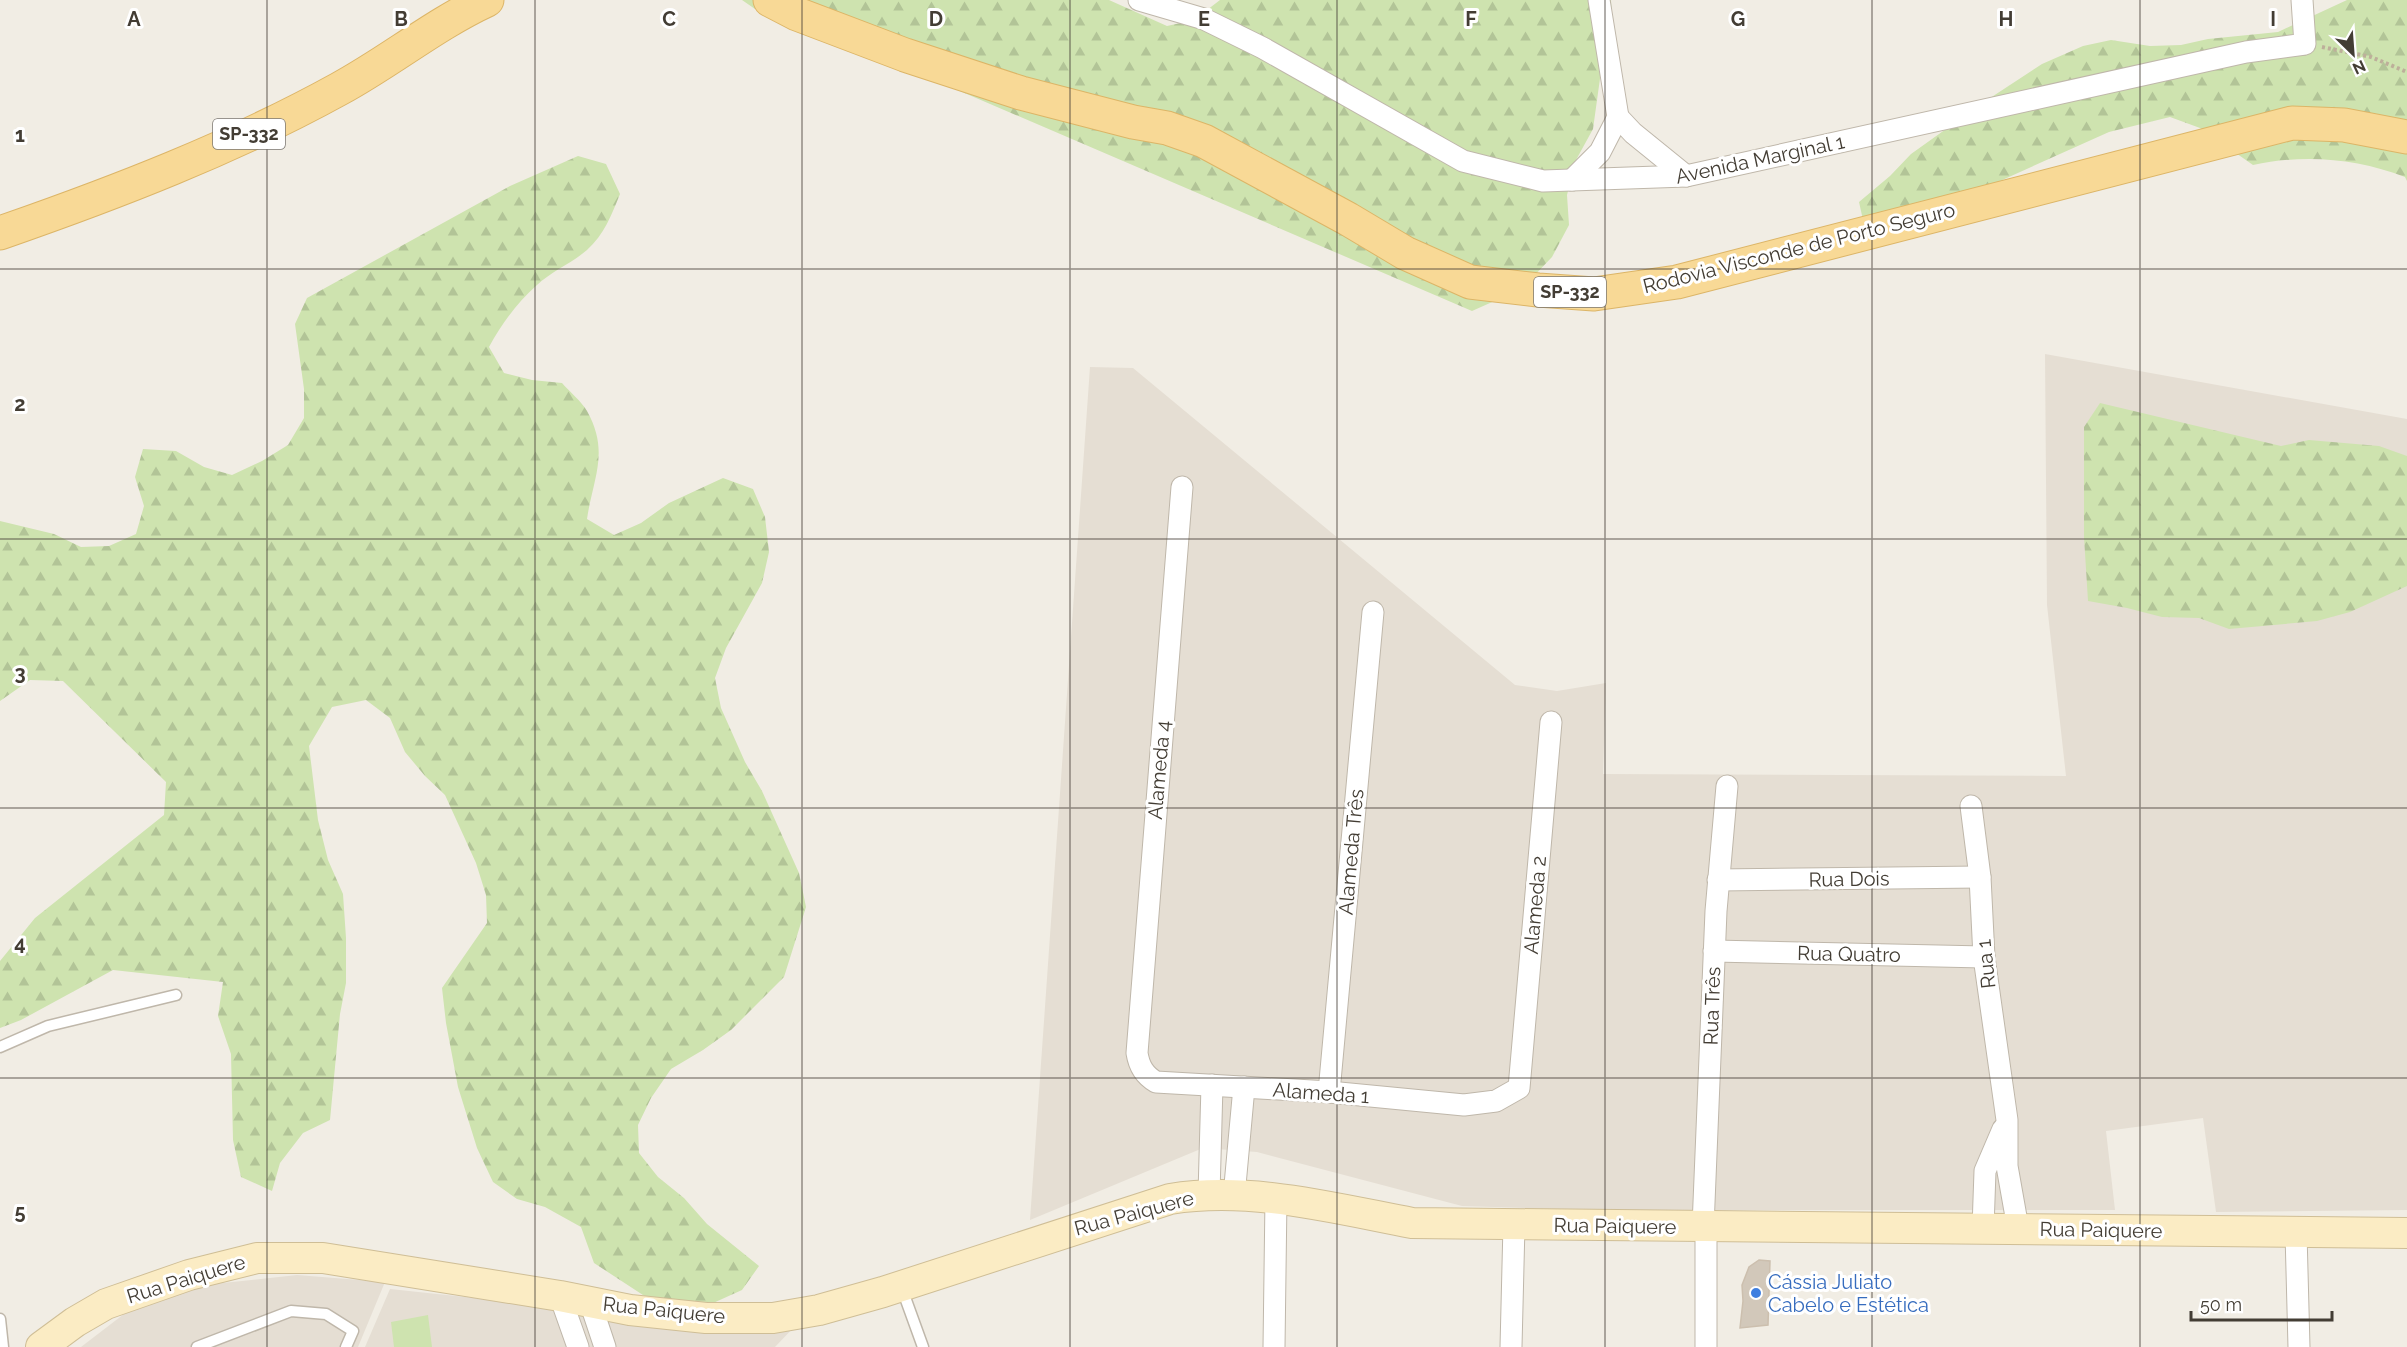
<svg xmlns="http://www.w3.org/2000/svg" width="2407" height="1347" font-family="Raleway,sans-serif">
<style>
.residential{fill:#e5ded3}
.forest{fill:url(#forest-firs)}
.pitch{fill:#cee3af}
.building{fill:#d2c8ba;stroke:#ccbfae;stroke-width:1.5}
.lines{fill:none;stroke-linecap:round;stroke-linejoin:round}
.lane-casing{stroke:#bfb7aa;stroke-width:13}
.street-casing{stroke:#bfb7aa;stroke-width:23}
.secondary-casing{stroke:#cfbe96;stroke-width:32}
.primary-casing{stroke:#dcb567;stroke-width:35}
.path{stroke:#bdaf9a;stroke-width:4;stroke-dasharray:3 3;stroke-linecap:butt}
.lane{stroke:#fff;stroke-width:10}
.street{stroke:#fff;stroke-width:21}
.secondary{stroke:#fbecc4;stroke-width:30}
.primary{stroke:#f8d996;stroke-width:33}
.grid{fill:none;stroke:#433d34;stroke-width:1.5;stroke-opacity:0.55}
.shop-dot{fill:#3f7fe0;stroke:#fff;stroke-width:2}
.labels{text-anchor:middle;stroke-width:6;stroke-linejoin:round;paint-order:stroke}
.shield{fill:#fff;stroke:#7b7771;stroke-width:1.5}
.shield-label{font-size:18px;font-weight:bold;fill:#433d34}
.street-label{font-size:20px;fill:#433d34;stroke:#fff}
.shop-label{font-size:20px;fill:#366cbe;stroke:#fff;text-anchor:start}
.grid-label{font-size:20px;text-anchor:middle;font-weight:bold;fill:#433d34;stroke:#fff;stroke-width:6;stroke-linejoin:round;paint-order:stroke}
</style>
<defs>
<pattern id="forest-firs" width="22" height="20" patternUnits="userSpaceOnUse" patternTransform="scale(1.5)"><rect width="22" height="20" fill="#cee3af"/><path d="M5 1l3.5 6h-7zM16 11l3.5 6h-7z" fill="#b2c497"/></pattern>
</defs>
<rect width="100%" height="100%" fill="#f1ede4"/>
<g class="residential">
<polygon points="2045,354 2407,419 2407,1210 2216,1212 2203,1118 2106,1131 2115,1210 1585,1210 1462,1206 1257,1152 1203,1148 1030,1220 1090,367 1133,368 1515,685 1557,691 1606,683 1603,774 2066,776 2047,605"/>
<polygon points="297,1275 385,1282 358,1347 81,1347 124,1314 195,1286"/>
<polygon points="390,1289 542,1305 796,1325 775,1347 365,1347"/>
</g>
<g class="forest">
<polygon points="742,0 1109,0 1167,26 1194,20 1220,0 1611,0 1612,22 1603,57 1593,129 1576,160 1567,195 1569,225 1552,257 1531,279 1508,295 1472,311 790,18 755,9"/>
<path d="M2347,0h60v181l-2,-4c-49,-19 -101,-23 -152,-12l-53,-37 -30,-11 -61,15 -158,71 -86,26 -6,-27 31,-26 21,-22 70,-50 61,-40 41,-18 28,-6 39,6 31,-1 27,-6 70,-7z"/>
<path d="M578,156l28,8 14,30c-8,20 -16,41 -33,56 -15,13 -35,21 -50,35 -20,18 -35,38 -48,62l15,26 28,7 30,3c8,9 19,18 25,28 23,41 6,67 0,108l27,16 27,-12 28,-20 54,-25 30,11 12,28 4,35 -7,31 -36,65 -11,30 6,30 24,54 17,29 37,82 7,34 -22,70 -53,53 -28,20 -32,19 -20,29 -13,27 1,28 19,24 26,21 23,26 52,42 -17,24 -31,14 -35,4 -30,-11 -52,-34 -13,-36 -36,-20 -28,-8 -24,-17 -16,-34 -19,-61 -12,-64 -4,-35 45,-65 -1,-28 -10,-32 -31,-68 -20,-19 -20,-24 -15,-34 -24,-18 -34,7 -23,39 9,74 10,40 15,34 3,44v45l-6,31 -10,106 -27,13 -23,30 -8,28 -31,-14 -8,-37 -2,-86 -13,-38 5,-34 -110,-12 -92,50 -21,8v-67l35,-43 129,-103 2,-33 -103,-101 -33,-1 -30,21v-180l54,13 27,13 28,-1 27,-12 8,-28 -9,-29 8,-28 33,2 28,16 28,8 30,-14 26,-16 16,-27v-29l-9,-65 12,-26 203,-112z"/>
<polygon points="2100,403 2281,446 2309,440 2379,446 2407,456 2407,586 2350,612 2317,621 2229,629 2199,618 2162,617 2127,608 2088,601 2084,537 2084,427"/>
</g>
<polygon class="pitch" points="428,1315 432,1347 394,1347 391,1322"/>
<polygon class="building" points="1759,1260 1770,1261 1768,1325 1740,1328 1743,1301 1742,1285 1749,1267"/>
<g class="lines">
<g class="lane-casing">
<g id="lane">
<polyline points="0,1047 48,1026 176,995"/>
<polyline points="902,1289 923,1347"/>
<polyline points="0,1319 3,1347"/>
<polyline points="197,1347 291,1311 326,1314 353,1331 346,1347"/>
</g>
</g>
<g class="street-casing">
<g id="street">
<polyline points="1139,0 1204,19 1263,48 1463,161 1543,181 1686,176 2246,52 2305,44 2302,0"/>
<polyline points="1618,117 1633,133 1686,176"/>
<polyline points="1572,180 1600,152 1618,117 1599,0"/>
<path d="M1182,487l-45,566c2,13 7,22 19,29l173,10 135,13 32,-4 23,-13 32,-366"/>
<polyline points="1971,806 1980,877 1984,957 2007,1120 2007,1166 2018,1228"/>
<polyline points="1718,880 1980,877"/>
<polyline points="1714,951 1984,957"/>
<polyline points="1329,1092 1373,612"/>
<polyline points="1209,1194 1212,1085"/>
<polyline points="1234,1196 1244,1087"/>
<polyline points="1703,1227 1716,911 1727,786"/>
<polyline points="1983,1228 1985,1171 2003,1129"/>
<polyline points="2296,1233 2299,1347"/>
<polyline points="560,1296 578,1347"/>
<polyline points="590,1302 605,1347"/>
<polyline points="1274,1347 1276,1198"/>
<polyline points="1511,1347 1514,1225"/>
<polyline points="1706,1347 1706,1227"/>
</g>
</g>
<g class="secondary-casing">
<path id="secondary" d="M41,1347l34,-25 31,-18 83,-29 68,-17h66l237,38 70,14 76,8h67l46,-8 64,-18 287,-93c80,-13 163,9 242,24l995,10"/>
</g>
<g class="primary-casing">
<g id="primary">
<polyline points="770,0 797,14 905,55 1021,93 1133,122 1167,128 1204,141 1348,219 1405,253 1470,282 1538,290 1594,294 1677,282 2292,123 2344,125 2407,137"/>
<path d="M0,233c115,-40 232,-85 339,-144 50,-27 96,-65 148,-89"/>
</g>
</g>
<polyline class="path" points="2322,47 2371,57 2407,72"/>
<use href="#lane" class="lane"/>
<use href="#street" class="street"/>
<use href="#secondary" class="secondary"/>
<use href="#primary" class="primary"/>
</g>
<path class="grid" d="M267,0v1347M535,0v1347M802,0v1347M1070,0v1347M1337,0v1347M1605,0v1347M1872,0v1347M2140,0v1347M0,269h2407M0,539h2407M0,808h2407M0,1078h2407"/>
<circle class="shop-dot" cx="1756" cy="1293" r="6"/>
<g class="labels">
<g class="shield">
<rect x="213" y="119" width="72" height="30" rx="4.5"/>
<rect x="1534" y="277" width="72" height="30" rx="4.5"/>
</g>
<g class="shield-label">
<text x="249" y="140">SP-332</text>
<text x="1570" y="298">SP-332</text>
</g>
<g class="street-label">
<text transform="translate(1760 159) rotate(-12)" y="7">Avenida Marginal 1</text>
<text transform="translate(1799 248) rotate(-14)" y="7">Rodovia Visconde de Porto Seguro</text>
<text transform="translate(1159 770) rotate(-85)" y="7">Alameda 4</text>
<text transform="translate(1351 852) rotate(-85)" y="7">Alameda Três</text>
<text transform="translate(1849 879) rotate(-1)" y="7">Rua Dois</text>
<text transform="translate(1535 905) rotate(-85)" y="7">Alameda 2</text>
<text transform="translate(1849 954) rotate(1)" y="7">Rua Quatro</text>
<text transform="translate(1986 964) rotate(-96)" y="7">Rua 1</text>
<text transform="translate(1712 1006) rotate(-88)" y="7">Rua Três</text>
<text transform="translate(1321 1093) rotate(4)" y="7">Alameda 1</text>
<text transform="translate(1134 1213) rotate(-15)" y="7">Rua Paiquere</text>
<text transform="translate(1615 1226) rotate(1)" y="7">Rua Paiquere</text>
<text transform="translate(2101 1230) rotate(1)" y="7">Rua Paiquere</text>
<text transform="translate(186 1279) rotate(-17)" y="7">Rua Paiquere</text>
<text transform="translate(664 1310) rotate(6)" y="7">Rua Paiquere</text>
</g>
<g class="shop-label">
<text x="1768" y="1289">Cássia Juliato<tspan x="1768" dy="23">Cabelo e Estética</tspan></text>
</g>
</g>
<g class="grid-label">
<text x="134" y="26">A</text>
<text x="401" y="26">B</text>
<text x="669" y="26">C</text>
<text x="936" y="26">D</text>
<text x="1204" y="26">E</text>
<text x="1471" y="26">F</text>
<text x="1738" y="26">G</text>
<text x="2006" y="26">H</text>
<text x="2273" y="26">I</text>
<text x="20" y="142">1</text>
<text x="20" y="411">2</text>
<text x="20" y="680">3</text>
<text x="20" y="950">4</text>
<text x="20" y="1219">5</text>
</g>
<g transform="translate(2353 54) rotate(155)" stroke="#ffffff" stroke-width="4.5" paint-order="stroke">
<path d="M0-4.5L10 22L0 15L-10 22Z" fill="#433d34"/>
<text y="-9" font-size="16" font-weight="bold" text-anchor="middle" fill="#433d34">N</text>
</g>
<path d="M2191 1311v9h141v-9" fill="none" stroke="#433d34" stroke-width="3"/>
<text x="2200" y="1311" font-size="18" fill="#433d34" stroke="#ffffff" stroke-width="4.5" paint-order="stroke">50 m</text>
</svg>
